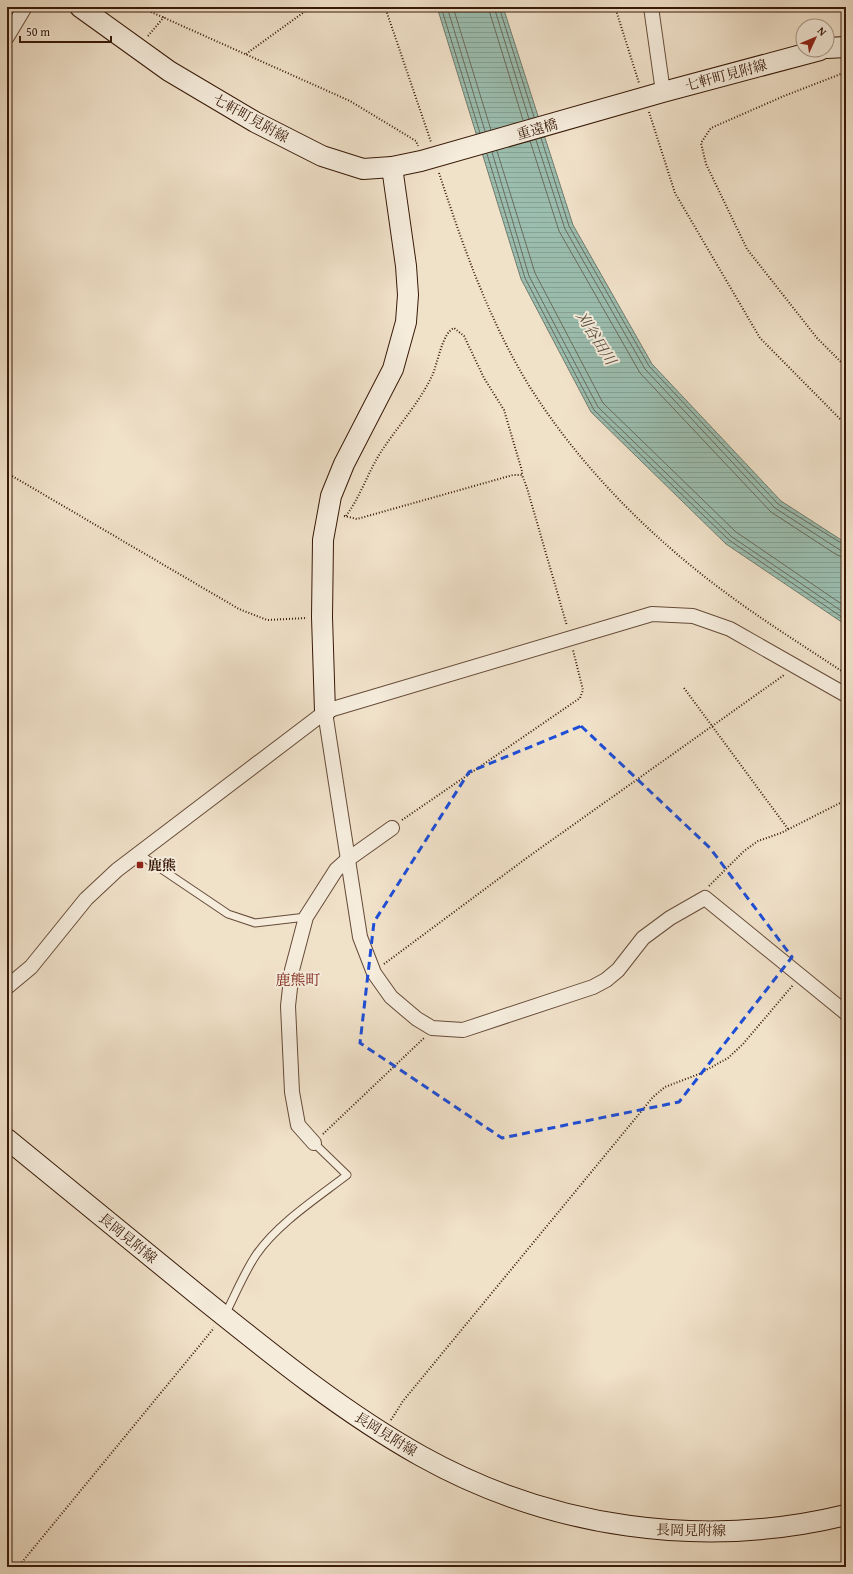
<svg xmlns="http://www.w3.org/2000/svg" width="853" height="1574" font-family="'Gentium Book Plus','Noto Serif JP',serif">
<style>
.water{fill:url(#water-rules);stroke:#737c6c}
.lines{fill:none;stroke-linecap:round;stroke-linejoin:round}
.shore{stroke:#6a6c5c;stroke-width:1}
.lane-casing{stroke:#664b38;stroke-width:9}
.street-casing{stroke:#664b38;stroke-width:16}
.secondary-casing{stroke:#381907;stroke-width:22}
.path{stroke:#381907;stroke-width:2;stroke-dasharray:1 2;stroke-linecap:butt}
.lane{stroke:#f5ecdc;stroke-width:7}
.street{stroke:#f5ecdc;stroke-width:14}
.secondary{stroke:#f5ecdc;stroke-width:20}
.marked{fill:none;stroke:#1d4ed8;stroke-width:3;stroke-dasharray:8 5;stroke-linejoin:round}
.poi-dot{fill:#8f2418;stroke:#f5ecdc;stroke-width:1.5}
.labels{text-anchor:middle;stroke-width:4;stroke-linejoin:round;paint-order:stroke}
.street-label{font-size:14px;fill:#381907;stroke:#f5ecdc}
.poi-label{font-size:14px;font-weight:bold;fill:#381907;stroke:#f5ecdc;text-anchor:start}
.water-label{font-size:15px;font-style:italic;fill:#564b3a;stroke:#f5ecdc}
.neighbourhood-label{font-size:15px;fill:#7a1f14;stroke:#f5ecdc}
</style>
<defs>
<pattern id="water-rules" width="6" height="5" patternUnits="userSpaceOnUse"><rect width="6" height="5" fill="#9bbeb0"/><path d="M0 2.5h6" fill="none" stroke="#86a396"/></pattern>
</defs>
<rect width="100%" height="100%" fill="#f0e1c9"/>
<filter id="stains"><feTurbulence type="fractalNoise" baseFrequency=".005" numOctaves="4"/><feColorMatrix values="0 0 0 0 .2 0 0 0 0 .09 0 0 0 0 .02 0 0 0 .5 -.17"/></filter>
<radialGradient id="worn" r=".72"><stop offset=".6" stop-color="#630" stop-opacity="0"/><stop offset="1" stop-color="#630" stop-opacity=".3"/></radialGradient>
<polygon class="water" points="437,7 503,7 573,225 652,364 781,501 846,543 846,625 726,544 591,412 521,279"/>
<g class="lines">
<g class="shore">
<polyline points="441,7 480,133"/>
<polyline points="447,7 485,131"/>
<polyline points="453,7 491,130"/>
<polyline points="488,7 523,120"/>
<polyline points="494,7 529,119"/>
<polyline points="499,7 534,117"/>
<polyline points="541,138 569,226 649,366 778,504 846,546"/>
<polyline points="536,140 565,229 645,369 775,508 840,550 846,552"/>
<polyline points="530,141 559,231 640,373 771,512 837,555 846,558"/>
<polyline points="497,151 535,273 603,403 736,532 846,607"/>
<polyline points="492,152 529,276 598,407 732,537 846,614"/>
<polyline points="487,154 525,278 594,410 729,540 846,620"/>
</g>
<g class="lane-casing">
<g id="lane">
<polyline points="139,854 228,914 255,923 306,917"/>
<path d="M225,1315c10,-20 19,-42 31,-60 21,-31 61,-57 91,-80l-33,-32"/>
</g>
</g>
<g class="street-casing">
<g id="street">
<polyline points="651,7 663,92"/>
<polyline points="7,37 25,7"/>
<polyline points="325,712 360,937 374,973 391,997 417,1019 432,1028 463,1030 593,987 606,980 618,970 643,938 670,918 705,898 846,1013"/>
<polyline points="7,987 31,967 86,899 117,870 325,712 336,708 652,614 693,616 730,629 846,695"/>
<polyline points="314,1143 298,1125 292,1092 288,1006 292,970 306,917 336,870 347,860 392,828"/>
</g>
</g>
<g class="secondary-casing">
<g id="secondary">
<polyline points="80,7 169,71 255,122 322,156 363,169 392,167 421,161 663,92 820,50"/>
<polyline points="827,48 846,47"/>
<polyline points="325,712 322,617 323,540 331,496 344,464 393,369 406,322 408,295 406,266 392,167"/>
<path d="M7,1139c64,52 127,104 191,156 71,57 143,116 223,161 129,72 281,94 425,59"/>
</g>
</g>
<g class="path">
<polyline points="140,7 350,101 416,141 418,146"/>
<polyline points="385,7 431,142"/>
<polyline points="615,7 639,83"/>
<polyline points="148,36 164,17"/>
<polyline points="246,54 311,7"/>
<polyline points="846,72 784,96 711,128 701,143 706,164 747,249 817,338 846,367"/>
<polyline points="649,112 675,193 760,338 846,425"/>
<path d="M439,173c24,73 49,145 89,211 50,80 119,150 194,206 40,30 82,56 124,84"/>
<polyline points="7,473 239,609 267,620 307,618"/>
<polyline points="344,516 357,519 513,475 522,475 527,488 567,626"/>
<path d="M346,516c14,-19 21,-41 33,-61 17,-27 39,-50 53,-79 6,-13 10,-43 22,-48l10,8 20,42 20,32 18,61v4"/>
<polyline points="684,688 788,829"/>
<polyline points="402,820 580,698 583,690 573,650"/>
<polyline points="709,886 744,851 758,841 781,833 846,800"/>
<polyline points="384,964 528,857 784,675"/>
<polyline points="323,1134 424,1038"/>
<polyline points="391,1420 403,1401 653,1097 665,1087 699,1074 728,1058 743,1044 793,985"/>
<polyline points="18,1567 214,1328"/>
</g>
<use href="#lane" class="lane"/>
<use href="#street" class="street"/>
<use href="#secondary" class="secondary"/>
</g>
<path class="marked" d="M581,726l129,122 82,109 -113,145 -177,36 -142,-95 14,-121 95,-150z"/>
<rect class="poi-dot" x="136" y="861" width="8" height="8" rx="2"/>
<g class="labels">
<g class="street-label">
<text transform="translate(726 75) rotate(-15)" y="5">七軒町見附線</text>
<text transform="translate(251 118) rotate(29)" y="5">七軒町見附線</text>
<text transform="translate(537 129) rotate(-16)" y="5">重遠橋</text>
<text transform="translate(128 1238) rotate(39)" y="5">長岡見附線</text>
<text transform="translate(386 1434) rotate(32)" y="5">長岡見附線</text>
<text transform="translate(691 1530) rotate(1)" y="5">長岡見附線</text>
</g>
<g class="poi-label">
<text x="148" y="870">鹿熊</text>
</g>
<g class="water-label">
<text transform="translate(596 338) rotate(58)" y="5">刈谷田川</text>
</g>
<g class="neighbourhood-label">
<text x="298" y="985">鹿熊町</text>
</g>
</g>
<rect width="853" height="1574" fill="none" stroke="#f0e1c9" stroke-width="24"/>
<rect x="8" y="8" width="837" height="1558" fill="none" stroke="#381907" stroke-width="2"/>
<rect x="12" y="12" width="829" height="1550" fill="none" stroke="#381907"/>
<g transform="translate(815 38) rotate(46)"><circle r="19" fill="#f5ecdc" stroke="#a99887"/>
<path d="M0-3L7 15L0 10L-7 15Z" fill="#8f2418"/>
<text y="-6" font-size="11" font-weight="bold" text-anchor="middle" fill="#381907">N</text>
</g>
<path d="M20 36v6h91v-6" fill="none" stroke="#381907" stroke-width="2"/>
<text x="26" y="36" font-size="12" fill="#381907" stroke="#f5ecdc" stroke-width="3" paint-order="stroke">50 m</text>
<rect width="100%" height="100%" filter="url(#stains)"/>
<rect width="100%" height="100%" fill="url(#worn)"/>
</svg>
